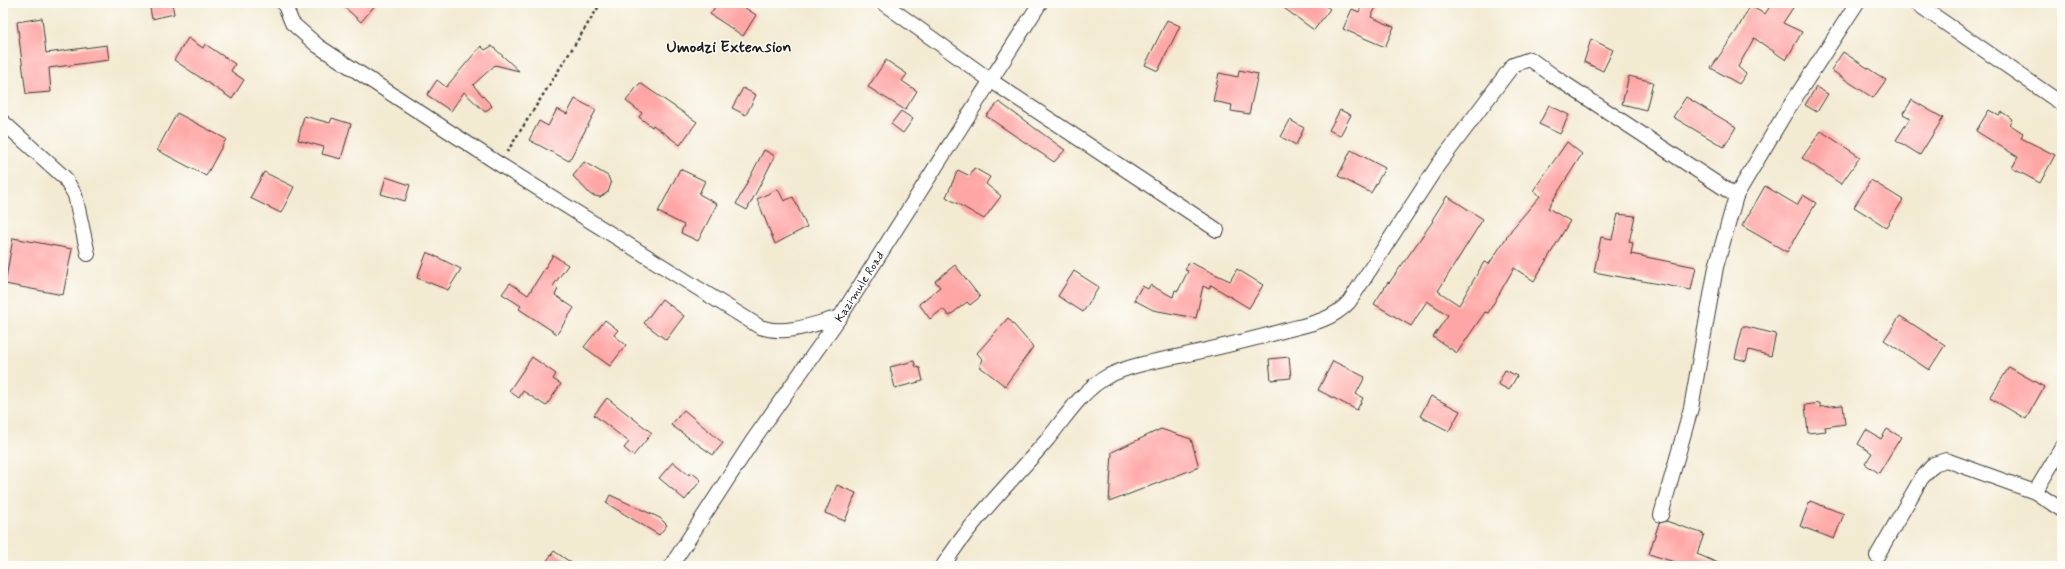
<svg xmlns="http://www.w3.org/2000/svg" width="2065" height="569" font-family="Mynerve,sans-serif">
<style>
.building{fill:#fea6a5}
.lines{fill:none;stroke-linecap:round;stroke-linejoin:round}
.street-casing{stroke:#3c3b37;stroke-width:16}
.path{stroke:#3c3b37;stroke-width:2.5;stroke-dasharray:3 3;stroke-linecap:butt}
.street{stroke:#fff;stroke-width:14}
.labels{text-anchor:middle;stroke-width:3;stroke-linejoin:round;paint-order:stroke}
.street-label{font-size:12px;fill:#1c1c1c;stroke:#fdfcf7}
.district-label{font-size:16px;font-weight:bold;fill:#1c1c1c;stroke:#fdfcf7}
</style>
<rect width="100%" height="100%" fill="#fdfcf7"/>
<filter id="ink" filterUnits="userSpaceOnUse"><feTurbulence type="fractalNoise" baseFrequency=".025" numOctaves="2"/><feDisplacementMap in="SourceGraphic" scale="8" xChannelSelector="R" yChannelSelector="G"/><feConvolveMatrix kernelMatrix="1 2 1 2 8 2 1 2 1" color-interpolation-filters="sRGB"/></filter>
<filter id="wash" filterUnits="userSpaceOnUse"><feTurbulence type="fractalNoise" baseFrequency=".012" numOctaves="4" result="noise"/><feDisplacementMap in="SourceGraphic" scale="16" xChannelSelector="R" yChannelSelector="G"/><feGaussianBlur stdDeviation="0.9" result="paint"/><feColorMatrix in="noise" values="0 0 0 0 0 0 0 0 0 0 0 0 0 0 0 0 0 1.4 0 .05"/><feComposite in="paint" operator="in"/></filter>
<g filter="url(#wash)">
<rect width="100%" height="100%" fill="#f3ead2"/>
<g id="blocks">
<g class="building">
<polygon points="149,3 172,3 174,14 152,19"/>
<polygon points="340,3 377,3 361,22"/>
<polygon points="718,3 738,3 756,15 743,36 710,14"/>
<polygon points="1277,3 1322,3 1330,9 1314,30"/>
<polygon points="1363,3 1376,7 1371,17 1394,27 1385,47 1343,29 1352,9 1359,12"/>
<polygon points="1772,3 1796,3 1783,23 1802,32 1786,60 1754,38 1738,67 1746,74 1739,84 1711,68 1737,30 1750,6 1765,14"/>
<polygon points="42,18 46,53 107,45 109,60 49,68 51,92 26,94 17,22"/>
<polygon points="1167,20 1180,26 1158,71 1145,65"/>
<polygon points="188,38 203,48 205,44 235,64 231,71 244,80 232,99 174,60"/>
<polygon points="1591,39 1613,50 1603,71 1584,62"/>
<polygon points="481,46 485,50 492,46 519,71 495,65 473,85 492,106 485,112 464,92 451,111 427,95 437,80 446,87"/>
<polygon points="1843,52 1886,80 1873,98 1831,70"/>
<polygon points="886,60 907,74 902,81 917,91 905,110 868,87"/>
<polygon points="1239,70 1258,74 1249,114 1231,111 1232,105 1213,101 1219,73 1238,77"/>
<polygon points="1629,76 1653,82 1646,110 1622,104"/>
<polygon points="640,83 697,122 680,145 653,125 652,127 639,117 642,113 626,101"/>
<polygon points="1816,87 1828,94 1817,112 1805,105"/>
<polygon points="743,88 756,95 746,115 732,108"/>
<polygon points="1686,97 1736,127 1724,147 1673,117"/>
<polygon points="575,99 596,110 569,161 529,140 539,121 548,126 557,109 567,114"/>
<polygon points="1912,100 1943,118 1920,155 1896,140 1910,118 1903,114"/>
<polygon points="999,102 1065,150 1054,162 986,116"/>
<polygon points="1549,105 1569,115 1560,134 1539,124"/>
<polygon points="1340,110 1351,115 1340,136 1329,130"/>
<polygon points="1989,110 1999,116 2002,112 2012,119 2009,124 2023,133 2021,138 2055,155 2040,183 2012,168 2018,157 1976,131"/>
<polygon points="901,111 913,119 903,133 891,124"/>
<polygon points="177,113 226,139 206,176 157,150"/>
<polygon points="304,116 330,123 332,118 351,124 341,159 322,154 324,147 298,140"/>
<polygon points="1290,120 1304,128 1296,145 1281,137"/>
<polygon points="1821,131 1860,157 1841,184 1802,158"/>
<polygon points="1567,142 1582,154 1548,208 1570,221 1534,281 1514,268 1488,313 1485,312 1457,353 1433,337 1448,315 1427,301 1411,326 1374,304 1388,282 1389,283 1433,221 1432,220 1447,196 1483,219 1438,291 1459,305 1484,262 1489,264 1512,229 1540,196 1533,191"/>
<polygon points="764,150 775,156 747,210 736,204"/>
<polygon points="1351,150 1385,168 1371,193 1338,176"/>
<polygon points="584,162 608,176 611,184 608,192 600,197 591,195 573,176"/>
<polygon points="974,168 990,177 986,184 1001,196 984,219 946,197 958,170 970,176"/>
<polygon points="680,169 705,181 699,194 717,204 698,241 681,233 684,225 658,212"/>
<polygon points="264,172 294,187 281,213 250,198"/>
<polygon points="386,177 410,185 405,201 381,194"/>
<polygon points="1871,180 1903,200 1886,227 1854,207"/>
<polygon points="1765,186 1797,205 1803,195 1816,203 1787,252 1742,226"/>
<polygon points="778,189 784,201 793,197 807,227 775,244 757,199"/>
<polygon points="1618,214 1635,216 1629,242 1633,243 1631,254 1696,267 1691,290 1594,272 1601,237 1612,239"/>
<polygon points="13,238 72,249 63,295 5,284"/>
<polygon points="427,252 461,269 448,290 417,278"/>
<polygon points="553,255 568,265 553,286 558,289 555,295 574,308 557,334 519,309 521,306 502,294 510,283 528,295"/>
<polygon points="1189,262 1230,281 1237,269 1263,285 1249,308 1211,285 1209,289 1203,286 1196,318 1153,310 1134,300 1142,286 1148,289 1150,285 1173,297 1175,290 1178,291 1188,271 1185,270"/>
<polygon points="955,265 980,297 970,305 967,302 949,316 943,309 930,319 919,304 940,287 935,281"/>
<polygon points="1074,271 1099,287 1083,312 1058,296"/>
<polygon points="662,299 684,316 666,340 644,323"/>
<polygon points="1900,316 1945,345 1929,370 1884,340"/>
<polygon points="1008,318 1033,347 1005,386 979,366 983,360 977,353"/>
<polygon points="605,320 618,330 614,335 626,345 610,366 584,347"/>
<polygon points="1743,326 1776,334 1771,356 1749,350 1746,361 1735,358"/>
<polygon points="532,357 556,374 553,379 561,384 546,406 523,391 519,398 509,391"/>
<polygon points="1289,357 1291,378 1271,380 1269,359"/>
<polygon points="914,361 916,367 920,368 923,381 895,388 890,367"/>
<polygon points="1333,361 1365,377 1356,394 1363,398 1357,410 1318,390"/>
<polygon points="2009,367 2044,387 2026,419 1990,398"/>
<polygon points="1505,370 1517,376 1509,390 1498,384"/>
<polygon points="1431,396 1460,411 1449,431 1420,416"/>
<polygon points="607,398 652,433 633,456 624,448 629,442 594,415"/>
<polygon points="1820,403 1820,407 1843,405 1845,424 1825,427 1826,431 1808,433 1805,405"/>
<polygon points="684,410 723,443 713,455 671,425"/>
<polygon points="1161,429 1191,439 1199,467 1109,502 1112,452"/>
<polygon points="1887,429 1901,437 1879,473 1865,464 1872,453 1858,444 1866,430 1881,439"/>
<polygon points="673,462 689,475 691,472 701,480 685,500 659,478"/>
<polygon points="837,485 856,493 845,521 825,513"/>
<polygon points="610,495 660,518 667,525 659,535 606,503"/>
<polygon points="1810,501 1844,514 1834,539 1800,526"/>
<polygon points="1666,521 1704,534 1697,554 1725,566 1687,566 1649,554 1659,523"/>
<polygon points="554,551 576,566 543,566"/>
</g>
</g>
</g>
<g filter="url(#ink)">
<use href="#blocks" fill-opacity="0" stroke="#3c3b37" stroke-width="1"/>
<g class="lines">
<g class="street-casing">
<g id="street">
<path d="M284,3l8,20 26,23 181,118 261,163c26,9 54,-3 80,-10"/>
<polyline points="883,3 990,80 1217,230"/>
<polyline points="1916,3 2062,104"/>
<polyline points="3,122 65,178 75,195 88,254"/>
<polyline points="2035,492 2062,447"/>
<polyline points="1661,515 1691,408 1716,267 1736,196 1784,115 1857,3"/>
<polyline points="1877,556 1921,479 1934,464 1946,460 2035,492 2062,510"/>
<path id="s1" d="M671,566l82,-126 87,-123 200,-314"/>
<path d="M943,566c29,-47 69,-85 104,-126 18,-22 35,-50 61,-64 22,-11 48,-15 72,-20 36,-8 71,-16 106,-26 24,-6 45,-9 63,-28l89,-137 75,-100 17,-6 25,18 181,119"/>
</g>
</g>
<polyline class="path" points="507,152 601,3"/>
<use href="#street" class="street"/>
</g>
</g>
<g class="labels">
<g class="street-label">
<text dy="4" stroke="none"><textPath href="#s1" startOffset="337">Kazimule Road</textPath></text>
</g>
<g class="district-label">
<text x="729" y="52">Umodzi Extension</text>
</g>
</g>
<rect width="2065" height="569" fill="none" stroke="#fdfcf7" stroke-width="16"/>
</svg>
